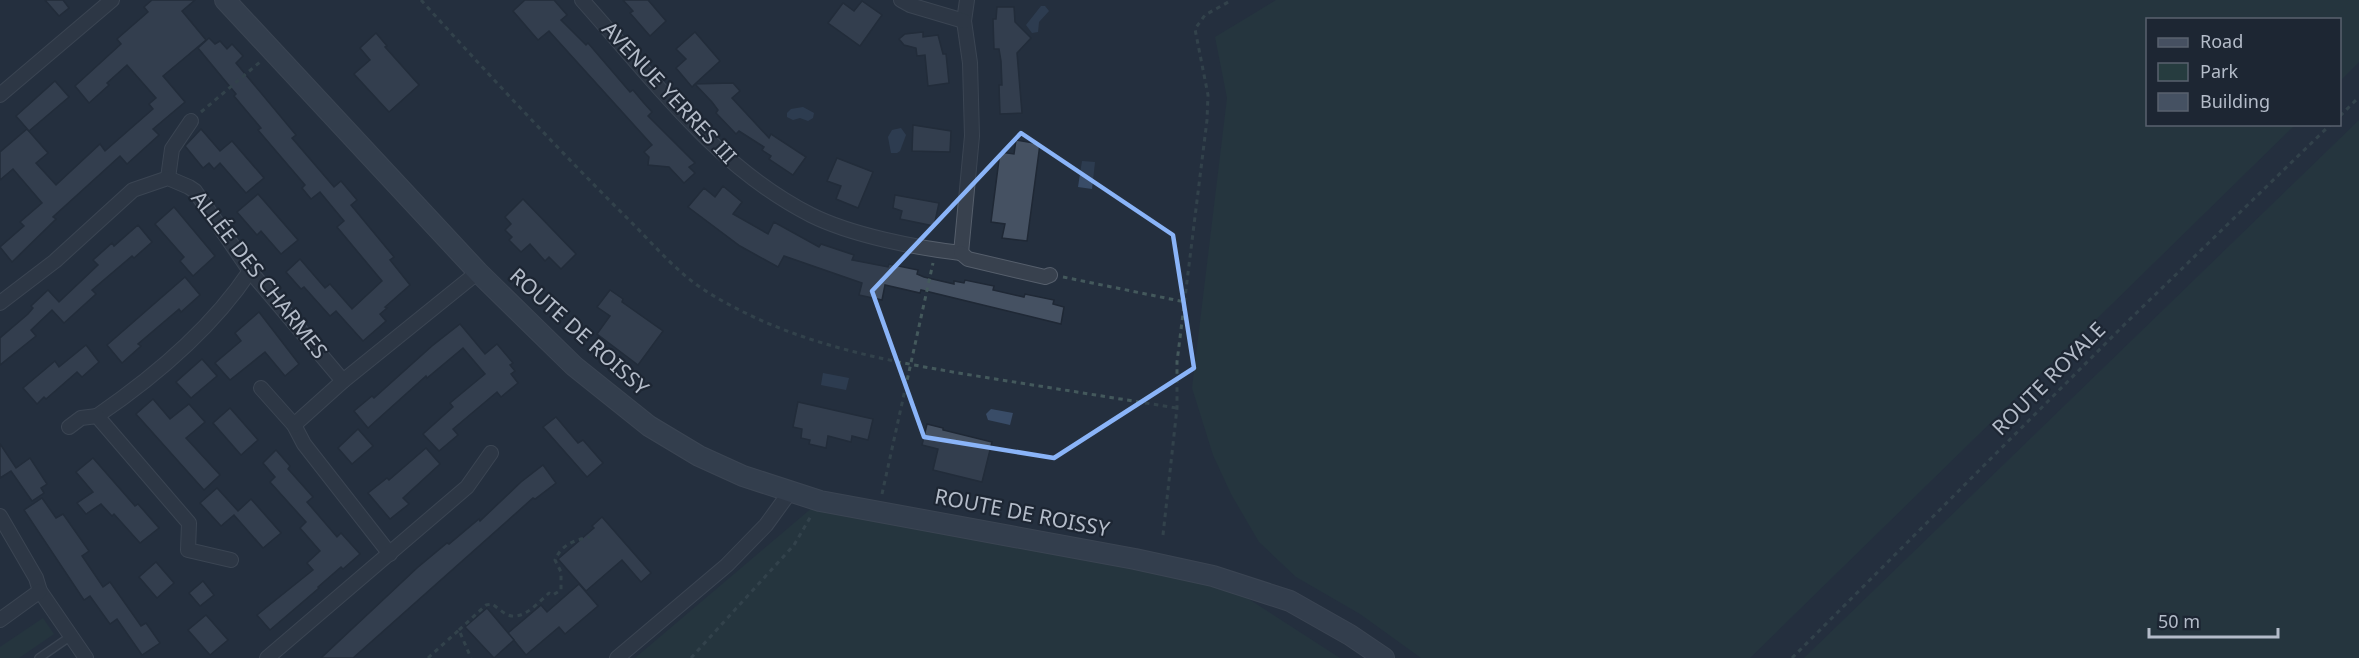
<svg xmlns="http://www.w3.org/2000/svg" width="2359" height="658" font-family="'Noto Sans',sans-serif">
<style>
.green{fill:#263c3f}
.water{fill:#394c67}
.building{fill:#455162;stroke:#1f2835;stroke-width:1.5}
.lines{fill:none;stroke-linecap:round;stroke-linejoin:round}
.lane-casing{stroke:#565f6c;stroke-width:10}
.street-casing{stroke:#565f6c;stroke-width:16}
.secondary-casing{stroke:#565f6c;stroke-width:22}
.path{stroke:#44595c;stroke-width:3;stroke-dasharray:4.5 4.5;stroke-linecap:butt}
.lane{stroke:#38414e;stroke-width:7}
.street{stroke:#38414e;stroke-width:14}
.secondary{stroke:#465061;stroke-width:20}
.marked{fill:none;stroke:#8ab4f8;stroke-width:4.5;stroke-linejoin:round}
.labels{text-anchor:middle;stroke-width:4.5;stroke-linejoin:round;paint-order:stroke}
.street-label{font-size:21px;fill:#b4bcc9;stroke:#1d2633}
</style>
<rect width="100%" height="100%" fill="#242f3e"/>
<g class="green">
<polygon points="1276,0 2359,0 2359,62 2340,81 2340,20 2148,20 2148,124 2295,125 1750,658 1421,658 1360,614 1296,577 1259,542 1231,494 1213,455 1192,388 1227,98 1215,37"/>
<polygon points="2359,120 2359,658 1804,658"/>
<polygon points="820,501 1213,576 1340,658 635,658"/>
<polygon points="43,618 54,634 19,658 0,658 0,647"/>
</g>
<g class="water">
<polygon points="1041,6 1045,6 1049,11 1039,22 1038,32 1032,33 1026,25"/>
<polygon points="803,107 814,113 813,118 808,121 800,118 793,120 787,117 787,113 791,109"/>
<polygon points="901,128 906,135 900,151 897,153 891,153 888,137 892,130"/>
<polygon points="1082,161 1095,162 1092,189 1078,187"/>
<polygon points="823,373 849,378 846,390 821,385"/>
<polygon points="991,409 1013,413 1010,425 988,420 986,414"/>
</g>
<g class="building">
<polygon points="45,0 63,0 69,8 59,16"/>
<polygon points="152,0 195,0 182,11 206,40 163,76 185,102 153,129 159,135 127,164 120,156 53,217 56,219 12,262 0,247 24,226 20,222 42,203 13,169 0,180 0,152 27,129 48,153 36,163 56,185 100,144 105,151 153,109 149,104 156,98 127,65 107,83 109,85 89,103 75,86 121,44 117,39 148,12 144,7"/>
<polygon points="525,0 554,0 567,15 561,20 586,45 588,43 630,92 633,90 643,102 652,112 648,116 695,163 689,167 695,173 684,183 669,167 648,165 649,157 644,152 652,145 549,31 538,40 513,11"/>
<polygon points="623,0 648,0 666,21 650,36 630,13 633,11"/>
<polygon points="862,1 882,15 860,46 828,23 843,3 854,11"/>
<polygon points="997,7 1014,7 1015,22 1031,38 1017,53 1022,113 1000,114 999,85 1002,85 1001,61 999,49 994,49 993,19 996,19"/>
<polygon points="695,32 720,61 695,84 733,83 740,91 732,98 769,138 771,134 806,157 793,175 769,159 771,156 762,150 764,147 739,131 736,134 716,113 718,110 712,102 695,84 692,87 676,68 686,59 676,49"/>
<polygon points="923,32 923,37 938,35 943,54 946,54 949,83 928,86 925,55 917,56 916,48 904,45 899,39 905,34"/>
<polygon points="376,33 387,46 385,47 419,85 389,112 354,74 370,60 360,48"/>
<polygon points="209,38 215,44 220,41 227,49 232,44 243,56 236,63 296,135 292,138 334,187 341,181 357,200 351,205 394,257 390,260 410,285 385,307 387,308 380,314 386,321 363,341 336,311 330,316 304,287 301,289 286,272 300,259 325,288 330,284 352,309 382,281 337,227 344,221 320,192 311,199 302,188 305,185 258,130 261,128 234,96 236,94 198,48"/>
<polygon points="55,81 69,97 29,131 16,116"/>
<polygon points="913,125 951,131 950,152 912,151"/>
<polygon points="201,129 220,151 232,141 264,178 246,193 220,163 214,169 209,163 203,168 185,146"/>
<polygon points="1016,140 1040,144 1027,241 1002,238 1005,224 991,222 1000,152 1014,154"/>
<polygon points="837,158 873,172 858,208 836,199 841,186 827,181"/>
<polygon points="723,186 742,202 733,214 768,234 774,222 819,247 821,244 854,255 852,260 888,267 889,264 918,270 917,274 924,277 954,284 954,281 964,283 965,280 994,286 993,290 1024,297 1025,294 1054,300 1053,304 1064,307 1061,324 921,290 920,293 885,285 882,300 859,295 862,283 784,256 778,267 740,246 688,207 704,188 715,197"/>
<polygon points="258,194 298,240 281,254 261,231 257,235 237,212"/>
<polygon points="895,195 939,203 934,226 900,219 902,211 893,208"/>
<polygon points="523,199 576,254 561,269 549,257 545,261 530,244 521,252 509,240 512,237 505,230 511,224 505,217"/>
<polygon points="174,207 215,256 193,276 180,261 184,257 155,224"/>
<polygon points="138,225 152,242 134,258 132,256 92,290 96,294 64,323 52,310 31,330 36,336 0,365 0,338 28,314 33,308 31,306 48,290 59,302 98,265 93,260 112,243 114,246"/>
<polygon points="185,277 200,295 181,312 179,309 138,344 141,346 122,363 107,345"/>
<polygon points="610,290 623,299 622,302 663,331 638,365 597,334 610,316 597,307"/>
<polygon points="259,312 299,364 285,376 265,352 230,380 215,363 241,341 235,333"/>
<polygon points="460,324 485,354 497,344 513,363 510,365 515,371 511,374 518,383 501,397 497,392 453,429 458,435 439,451 423,434 453,407 450,403 485,374 463,348 427,378 426,376 368,428 354,411 372,396 374,398 432,346"/>
<polygon points="86,345 99,362 82,377 77,372 46,399 44,397 37,404 23,388 55,361 59,367"/>
<polygon points="202,359 217,376 191,398 176,382"/>
<polygon points="153,399 170,419 189,404 205,422 186,438 220,475 204,490 136,414"/>
<polygon points="798,402 873,419 868,440 852,436 851,442 828,436 826,448 809,444 810,440 801,438 802,429 793,427"/>
<polygon points="230,408 258,440 241,455 213,423"/>
<polygon points="556,417 578,443 583,440 603,463 587,477 543,427"/>
<polygon points="927,424 943,428 943,430 992,442 982,482 933,470 938,449 922,445"/>
<polygon points="358,429 373,446 352,464 338,448"/>
<polygon points="0,444 16,468 30,458 47,484 41,488 44,493 32,501 11,471 0,478"/>
<polygon points="426,448 440,464 403,498 409,504 390,519 368,493 387,478 389,480"/>
<polygon points="276,450 290,466 288,469 313,497 307,502 337,537 341,533 360,554 343,569 341,567 318,587 319,588 270,630 257,615 313,570 307,563 320,551 300,528 306,522 270,482 275,477 263,463"/>
<polygon points="93,458 135,506 138,504 159,528 140,543 114,514 112,516 101,504 86,514 77,503 93,492 76,472"/>
<polygon points="543,465 556,483 535,499 533,498 353,658 321,658 417,568 447,543 449,544 479,519 480,521 521,482"/>
<polygon points="217,488 238,511 251,499 281,533 263,548 234,515 221,526 200,503"/>
<polygon points="42,498 56,518 63,514 89,551 82,556 103,587 110,582 141,626 146,623 160,643 142,655 117,619 110,624 90,596 84,600 24,510"/>
<polygon points="602,517 651,573 641,582 622,560 586,591 558,559 594,528 592,526"/>
<polygon points="156,562 174,583 157,598 139,577"/>
<polygon points="203,581 214,595 200,606 189,593"/>
<polygon points="579,584 598,606 565,634 559,627 526,655 508,633 541,605 547,612"/>
<polygon points="487,608 514,640 494,658 465,627"/>
<polygon points="206,615 228,640 210,655 188,630"/>
</g>
<g class="lines">
<g class="lane-casing">
<polyline id="lane" points="39,658 71,636"/>
</g>
<g class="street-casing">
<g id="street">
<path d="M582,0c70,78 134,167 229,215 40,20 105,33 150,38l11,-117 -2,-73 -6,-42 3,-21"/>
<polyline points="901,0 910,5 964,21"/>
<polyline points="0,95 112,0"/>
<polyline points="168,178 172,149 191,121"/>
<polyline points="961,253 968,259 1045,277 1050,275"/>
<polyline points="0,303 55,261 133,190 168,178 189,187 195,191 250,271 343,381"/>
<polyline points="261,388 294,425 304,444 390,554"/>
<path d="M97,416c57,-39 115,-88 153,-145"/>
<polyline points="294,425 343,381 478,272"/>
<polyline points="69,427 81,418 97,416 189,523 188,550 231,560"/>
<polyline points="0,516 36,578 40,591 86,658"/>
<polyline points="0,620 40,591"/>
<polyline points="267,658 467,487 491,453"/>
<polyline points="617,658 727,565 766,525 790,492"/>
</g>
</g>
<g class="secondary-casing">
<polyline id="secondary" points="225,0 478,272 574,366 649,426 699,456 743,476 820,501 1135,559 1213,576 1290,601 1350,635 1384,658"/>
</g>
<g class="path">
<path d="M421,0c66,73 132,144 202,214 28,27 53,59 86,79 86,53 183,69 280,85 63,10 125,20 188,30"/>
<polyline points="201,112 260,62"/>
<polyline points="2340,116 2359,97"/>
<polyline points="1063,277 1185,302"/>
<polyline points="882,494 933,263"/>
<polyline points="1163,535 1177,408 1177,362 1207,120 1208,95 1195,29 1205,15 1232,0"/>
<path d="M459,630l27,-25 6,-1c5,3 11,9 16,11 15,6 31,-13 41,-22l4,2 8,-5v-18l-6,-12c6,-15 19,-20 35,-23"/>
<polyline points="428,658 459,630 471,658"/>
<polyline points="691,658 794,545 811,516"/>
<polyline points="1792,658 2127,322 2331,124"/>
</g>
<use href="#lane" class="lane"/>
<use href="#street" class="street"/>
<use href="#secondary" class="secondary"/>
</g>
<path d="M0 0H2359V658H0ZM1021,133l152,102 21,133 -140,90 -130,-21 -52,-146z" fill="#242f3e" fill-opacity=".55" fill-rule="evenodd"/>
<path class="marked" d="M1021,133l152,102 21,133 -140,90 -130,-21 -52,-146z"/>
<g class="labels">
<g class="street-label">
<text transform="translate(669 93) rotate(47)" y="7">AVENUE YERRES III</text>
<text transform="translate(259 275) rotate(52)" y="7">ALLÉE DES CHARMES</text>
<text transform="translate(579 332) rotate(42)" y="7">ROUTE DE ROISSY</text>
<text transform="translate(2049 379) rotate(-45)" y="7">ROUTE ROYALE</text>
<text transform="translate(1022 513) rotate(11)" y="7">ROUTE DE ROISSY</text>
</g>
</g>
<rect x="2146" y="18" width="195" height="108" fill="#1d2633" stroke="#59626f" stroke-width="1.5"/>
<rect x="2158" y="38" width="30" height="9" fill="#465061" stroke="#59626f" stroke-width="1.5"/>
<text x="2200" y="48" font-size="18" fill="#b4bcc9">Road</text>
<rect x="2158" y="63" width="30" height="18" fill="#263c3f" stroke="#59626f" stroke-width="1.5"/>
<text x="2200" y="78" font-size="18" fill="#b4bcc9">Park</text>
<rect x="2158" y="93" width="30" height="18" fill="#455162" stroke="#59626f" stroke-width="1.5"/>
<text x="2200" y="108" font-size="18" fill="#b4bcc9">Building</text>
<path d="M2149 628v9h129v-9" fill="none" stroke="#b4bcc9" stroke-width="3"/>
<text x="2158" y="628" font-size="18" fill="#b4bcc9" stroke="#1d2633" stroke-width="4.5" paint-order="stroke">50 m</text>
</svg>
